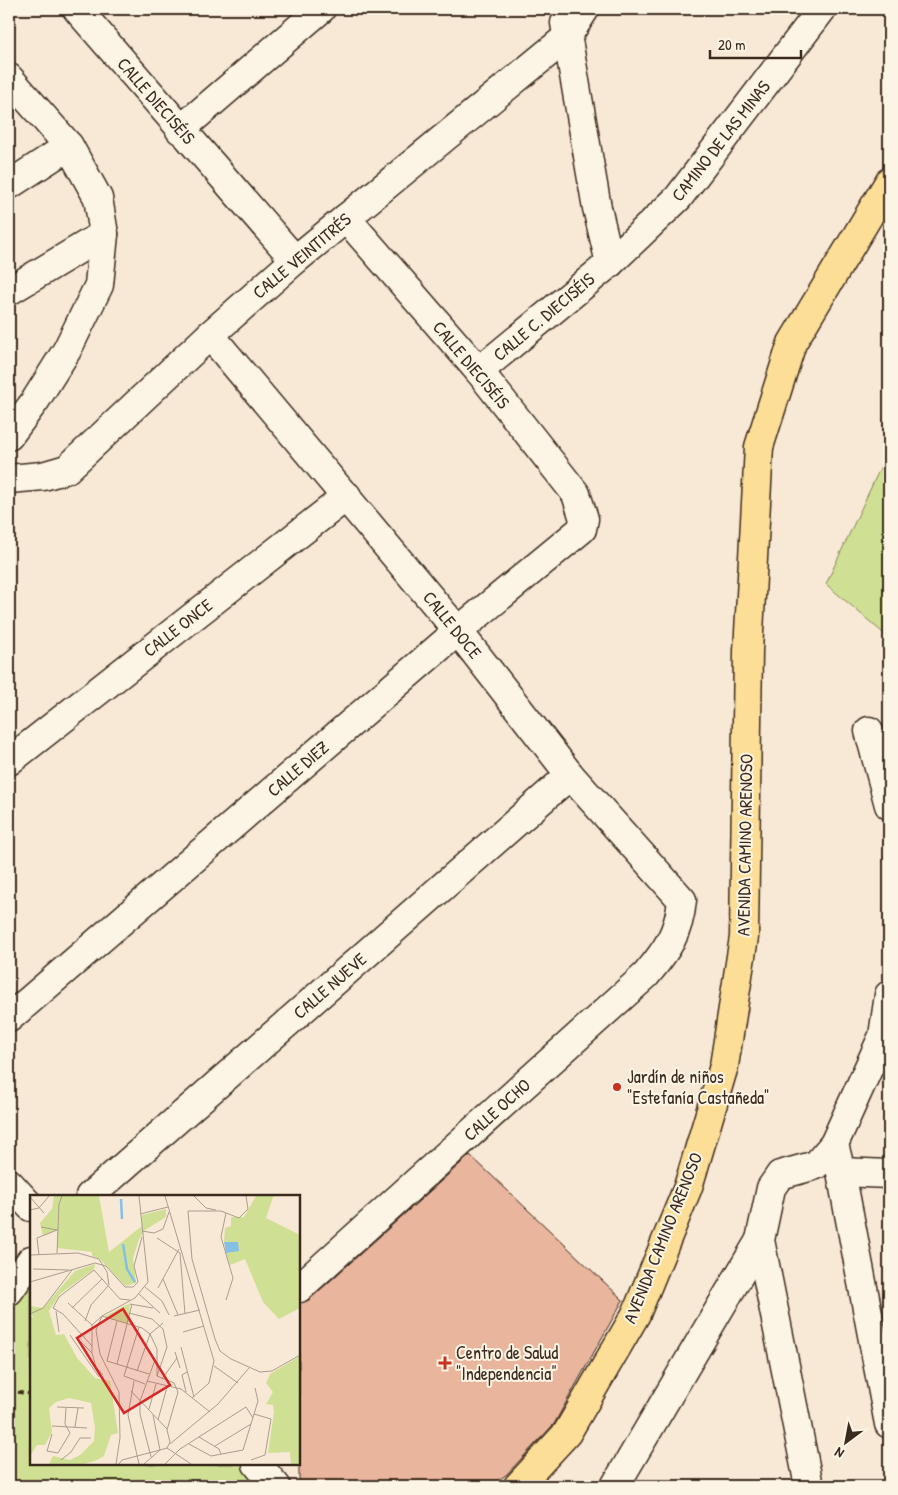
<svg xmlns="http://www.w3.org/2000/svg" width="898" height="1495" font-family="'Patrick Hand',sans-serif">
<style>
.green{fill:#cfe094;stroke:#858559}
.building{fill:#e9b59c;stroke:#3b2a1e}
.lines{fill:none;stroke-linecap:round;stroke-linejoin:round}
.minor-casing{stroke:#3b2a1e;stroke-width:31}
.major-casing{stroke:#3b2a1e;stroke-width:31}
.path{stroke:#3b2a1e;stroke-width:3;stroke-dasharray:5 4;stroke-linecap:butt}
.minor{stroke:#fcf5e5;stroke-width:28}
.major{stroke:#fcde96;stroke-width:28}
.poi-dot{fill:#c8321e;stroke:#fcf5e5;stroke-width:2}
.labels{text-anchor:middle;stroke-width:4;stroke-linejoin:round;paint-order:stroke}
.street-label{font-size:18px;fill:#3b2a1e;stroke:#fcf5e5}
.poi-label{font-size:18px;fill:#3b2a1e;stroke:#fcf5e5;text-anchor:start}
.inset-river{fill:none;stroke:#85c0e4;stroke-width:2.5}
.inset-road{fill:none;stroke:#ac9c8c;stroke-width:1}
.view{fill:#d62828;fill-opacity:0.15;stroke:#d62828;stroke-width:2.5}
.inset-edge{fill:none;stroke:#3b2a1e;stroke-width:2.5}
</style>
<rect width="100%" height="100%" fill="#f8e8d6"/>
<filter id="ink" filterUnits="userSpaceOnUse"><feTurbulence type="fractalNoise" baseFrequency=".02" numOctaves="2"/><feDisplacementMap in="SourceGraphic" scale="10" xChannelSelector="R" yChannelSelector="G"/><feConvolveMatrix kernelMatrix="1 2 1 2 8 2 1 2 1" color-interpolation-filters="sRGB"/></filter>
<g filter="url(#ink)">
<g class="green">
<polygon points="889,449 889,638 826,584"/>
<polygon points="31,1281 31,1464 250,1464 272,1486 9,1486 9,1312"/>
</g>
<polygon class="building" points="470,1155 623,1300 554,1424 506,1475 489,1486 306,1486 299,1479 299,1303 309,1300"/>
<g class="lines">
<g class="minor-casing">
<g id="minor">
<polyline points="77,9 295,260"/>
<polyline points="565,23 597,208 610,263"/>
<polyline points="9,78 69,146 98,198 104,234 99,285 67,350 35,401 9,436"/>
<polyline points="180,130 321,9"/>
<polyline points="9,185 69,146"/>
<polyline points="9,291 104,234"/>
<path d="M210,335l248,296 112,144 112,125c-3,33 -15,50 -36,75l-347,313"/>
<polyline points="479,371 610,263 678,198 822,9"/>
<polyline points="9,479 43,476 67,469 210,335 295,260 567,37 585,9"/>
<polyline points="869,731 889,805"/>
<polyline points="9,761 347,496"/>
<polyline points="889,995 883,1036 834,1144 841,1172 889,1424"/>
<polyline points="9,1018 458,631 582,529 584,519 576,494 479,371 346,218"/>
<polyline points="841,1172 889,1174"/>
<polyline points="9,1183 31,1207"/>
<polyline points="90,1196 570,775"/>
<polyline points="9,1291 31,1260"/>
<polyline points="257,1464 276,1486"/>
<polyline points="615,1486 760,1240"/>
<polyline points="809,1486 760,1240 771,1188 780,1175 816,1165 834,1144"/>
</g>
</g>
<g class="major-casing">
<polyline id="major" points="518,1486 567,1433 636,1314 688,1187 724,1066 744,937 748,651 759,447 792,343 889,182"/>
</g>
<polyline class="path" points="9,1391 31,1394"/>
<use href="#minor" class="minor"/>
<use href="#major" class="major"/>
</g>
</g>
<g class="poi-dot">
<circle cx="617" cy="1087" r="5"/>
<path d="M442.5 1355.5h5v5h5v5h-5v5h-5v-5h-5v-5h5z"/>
</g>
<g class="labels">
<g class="street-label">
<text transform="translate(156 101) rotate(49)" y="6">CALLE DIECISÉIS</text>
<text transform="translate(721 141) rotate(-52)" y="6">CAMINO DE LAS MINAS</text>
<text transform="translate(302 256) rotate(-40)" y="6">CALLE VEINTITRÉS</text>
<text transform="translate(544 317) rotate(-40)" y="6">CALLE C. DIECISÉIS</text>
<text transform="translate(471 365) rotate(50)" y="6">CALLE DIECISÉIS</text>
<text transform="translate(452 625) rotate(51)" y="6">CALLE DOCE</text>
<text transform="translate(178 628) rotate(-38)" y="6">CALLE ONCE</text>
<text transform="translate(298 769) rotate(-41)" y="6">CALLE DIEZ</text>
<text transform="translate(745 845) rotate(-89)" y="6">AVENIDA CAMINO ARENOSO</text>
<text transform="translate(330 986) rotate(-41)" y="6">CALLE NUEVE</text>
<text transform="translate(497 1110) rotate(-42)" y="6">CALLE OCHO</text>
<text transform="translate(663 1238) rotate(-68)" y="6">AVENIDA CAMINO ARENOSO</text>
</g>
<g class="poi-label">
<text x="627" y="1083">Jardín de niños<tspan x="627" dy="21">"Estefanía Castañeda"</tspan></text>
<text x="456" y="1359">Centro de Salud<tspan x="456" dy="21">"Independencia"</tspan></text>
</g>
</g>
<g transform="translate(30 1195)">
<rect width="270" height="270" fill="#f8e8d6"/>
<path d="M24,1h45l10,56 33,-26v-11l24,-6v8l-21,13 -6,9 -6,19 3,25 -11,3 -25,-27 -8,-3v-4l-35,-4v-18l-14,6 -3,-13 12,-14zM226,1h21l-4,1 -7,21 34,17v73l-21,11 -16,-17 -18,-43 -15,6 -4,-12 12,-11h-14l1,-14 6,-2v-9h13zM65,69l-1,5 -34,25 -11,17 7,24 8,-1 13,24 18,20 15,3 8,52 -7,2 -7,21 -9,5 -11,3h-35l4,-8 17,4 10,-5 14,-14 1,-13 -4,-25 -22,-5 -13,4 -7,6 3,24 -7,13h-8l-7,11v-140l3,2 -3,-12 13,2 32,-37zM100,109l-2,20 -24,-7 22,-12zM270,161v108h-9l-1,-12 -22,1 6,-41 -1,-7 -7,-1 7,-12 -7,-9 4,-9z" fill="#cfe094"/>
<path d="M194,47h14l1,9 -13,2z" fill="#85c0e4"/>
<path class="inset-river" d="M91,4l1,20M93,49l4,25 8,13"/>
<path class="inset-road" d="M135,1l49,165 -5,22 -17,15M164,1l12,12 10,2M216,1l2,13 -9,9 -18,-7h-33l4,48 23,80 5,12 11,8 29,13 12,-1 28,-16M0,2l14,16M0,15l9,-2 10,-12M110,19l28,-7M11,32l16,3M112,36l12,2 9,-4 6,-17M127,43l23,15 5,61M27,58l2,-49 3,-8M0,60l48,-2 21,6 8,13 2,13M9,60l-2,-17 20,-8M3,74l36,1M133,84l15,36M0,87l65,-19 11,3 19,21h8l5,-5 -4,-16 8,-29M115,92l17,14 7,14M128,93l21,-39M109,99l21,19M196,105l7,-22 -12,-41 5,-24M38,108l24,22M100,109l23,4M42,113l30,-29M26,116l3,21M99,118l23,6 11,10 4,18 -10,29M0,119l13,-6 29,-38M144,121l26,-6M55,126l6,-16 17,-19M87,126l-10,40 42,13M109,132l-15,49 21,8M153,137l21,-6M40,140l29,42M49,145l13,13 4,14 7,8M62,151v-21l10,-9 40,12 8,6 7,15v27l17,7 4,9 -11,38 3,12 -3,6M151,152l13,50M145,157l5,16M62,158v-7l-29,-32 -10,-6 6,-11 35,-27 26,29 10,1M87,169l15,-60M184,171l24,17M107,176l13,-37 13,-11M132,184l15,-21M104,186l-6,34 11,49M117,186l34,8 29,23M101,196l36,38M156,197l-4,-17 5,-3M27,212l27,1M119,214l7,-25M128,225l9,-33M22,231l35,2M45,232l3,-19M22,239l-5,17 11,2M169,242l20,12 2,5M140,249l48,-40 31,-36M159,249l22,12M185,251l36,-22M28,258l12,-20 -5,-9 1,-16M181,261l32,-6 15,-49 -3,-13M121,262l-11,-43v-13l15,-41M31,265l10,-8 9,-14h11M221,265l14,-5 6,-36 -17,-5M86,269l4,-26 -1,-46 -19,-38 -4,-24 6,-14 33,-18 13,-16 -9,-86M89,269l3,-4 38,-10 -7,-35M114,269l16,-14 7,-2 24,16M135,269l15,-15 66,-42 7,11"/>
<path class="view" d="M93,114l47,76 -46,28 -47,-75z"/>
<rect width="270" height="270" class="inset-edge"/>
</g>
<rect width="898" height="1495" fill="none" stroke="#fcf5e5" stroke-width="30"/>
<rect x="15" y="15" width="868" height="1465" fill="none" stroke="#3b2a1e" stroke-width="2" filter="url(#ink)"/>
<g transform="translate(846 1442) rotate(212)" stroke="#fcf5e5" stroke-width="4" paint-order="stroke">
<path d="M0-4L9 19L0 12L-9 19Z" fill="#3b2a1e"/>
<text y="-8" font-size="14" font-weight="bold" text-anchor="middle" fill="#3b2a1e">N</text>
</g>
<path d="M710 50v8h91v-8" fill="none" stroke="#3b2a1e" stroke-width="2.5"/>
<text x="718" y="50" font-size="15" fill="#3b2a1e" stroke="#fcf5e5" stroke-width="4" paint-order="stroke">20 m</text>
</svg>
